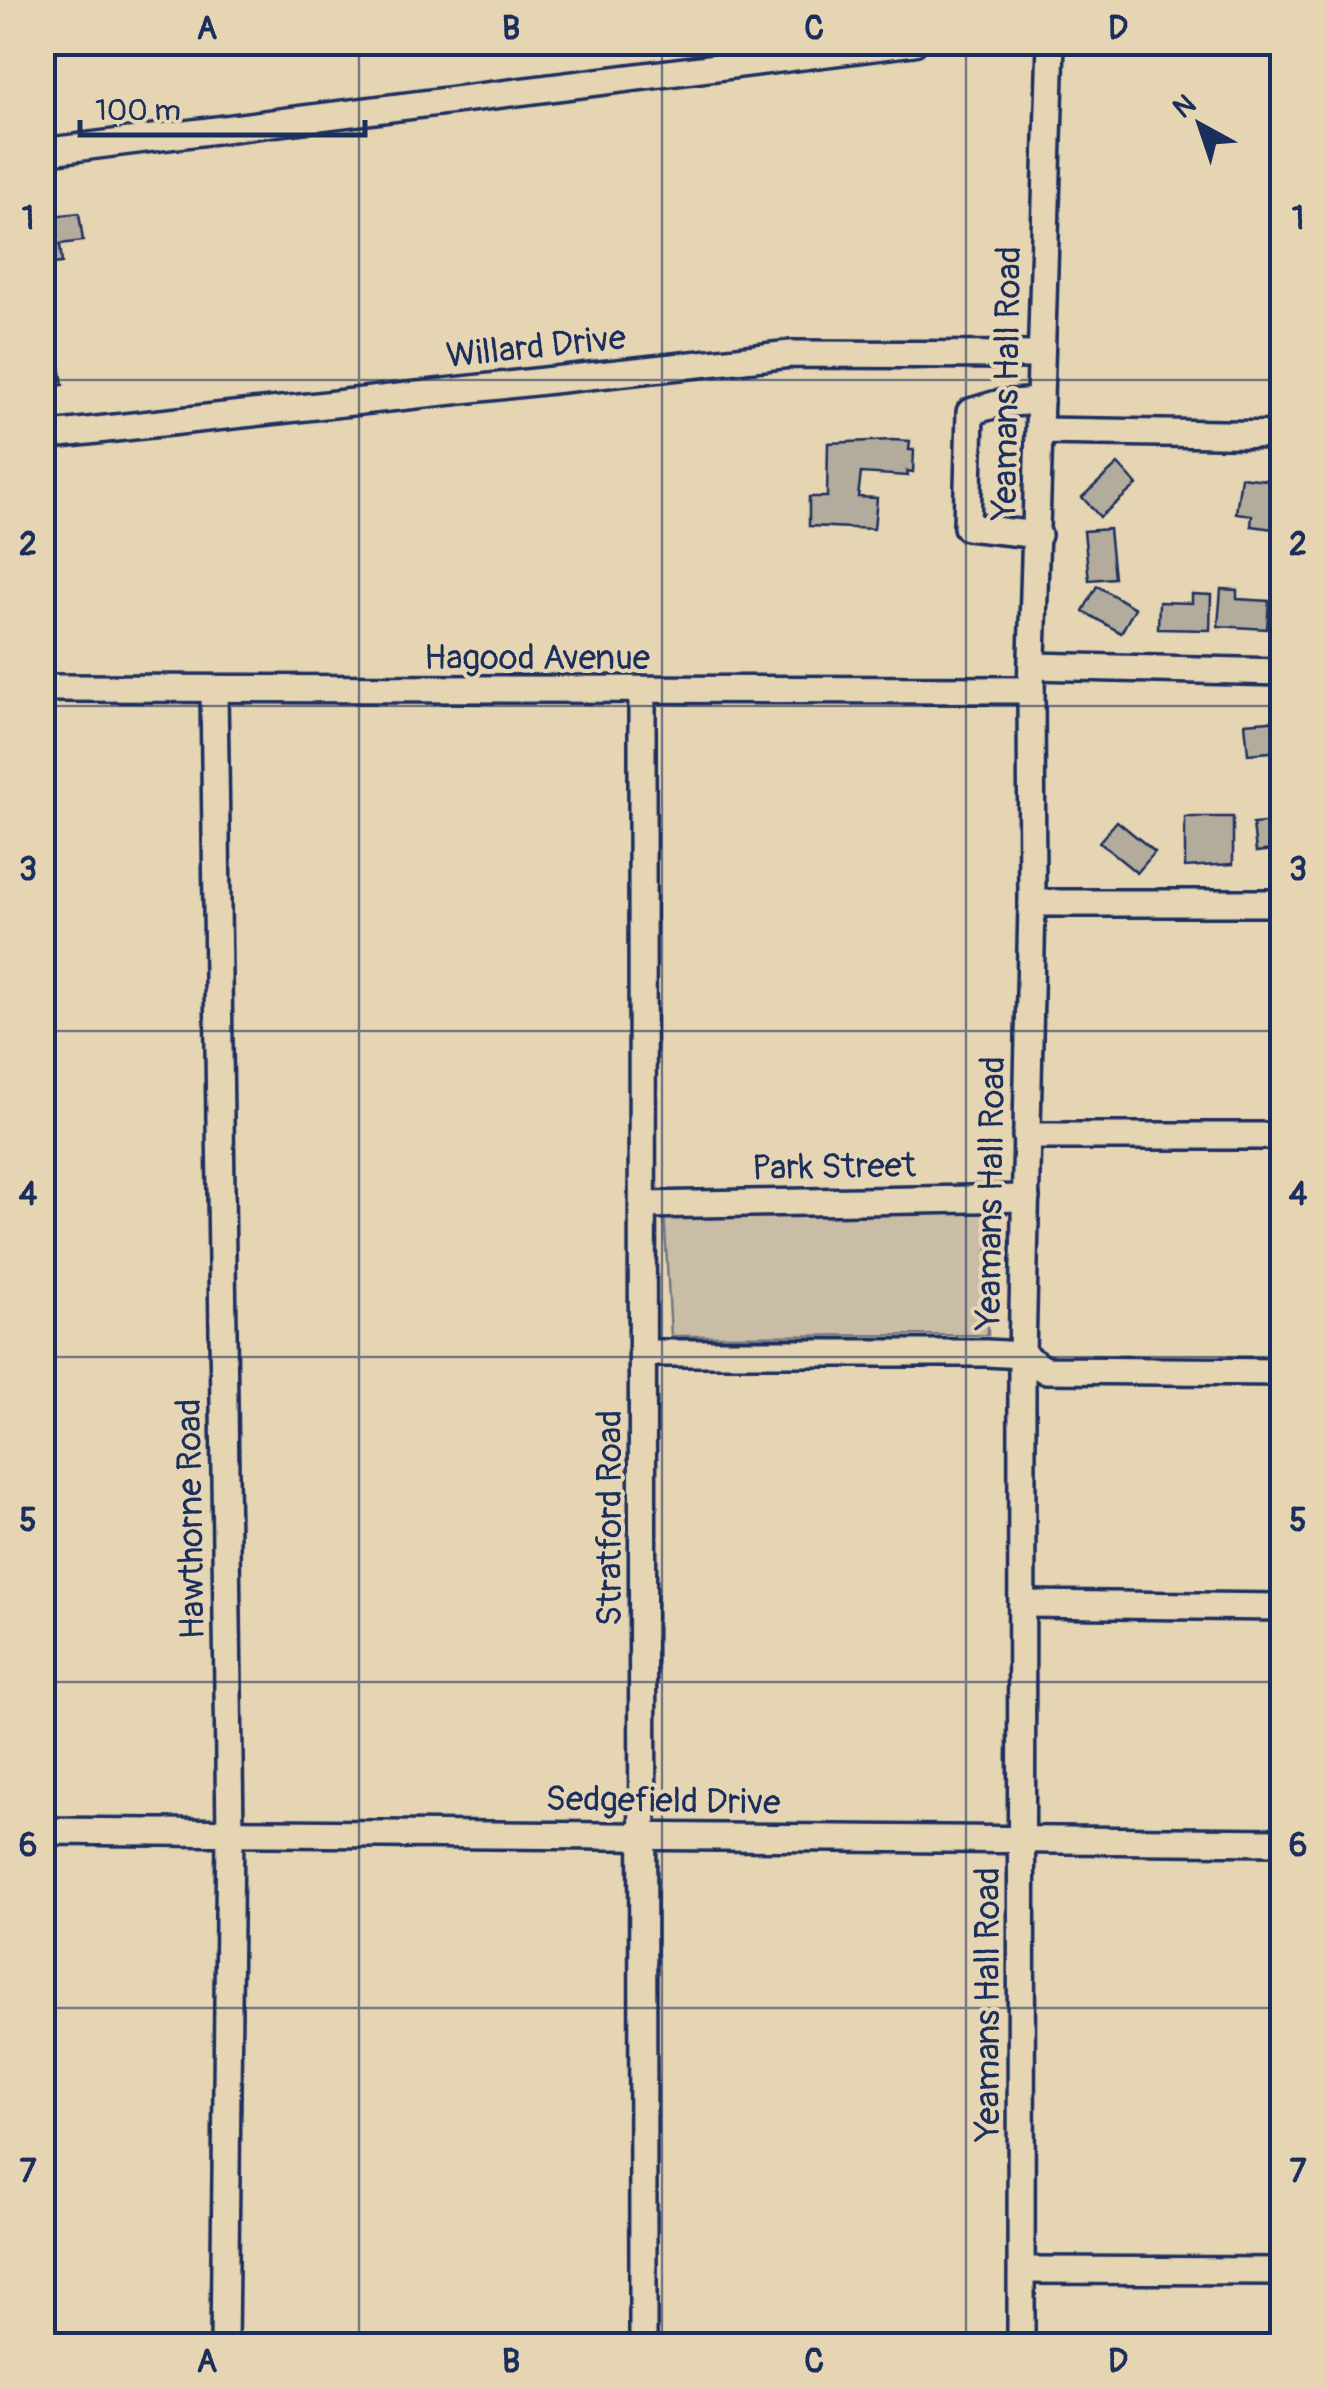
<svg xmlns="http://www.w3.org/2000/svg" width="1325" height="2388" font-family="Pangolin,sans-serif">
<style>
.green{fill:#c9bda6;stroke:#727682;stroke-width:2.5}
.building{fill:#b3ac9d;stroke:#1b2f5e;stroke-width:2.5}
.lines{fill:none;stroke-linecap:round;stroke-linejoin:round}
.minor-casing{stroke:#1b2f5e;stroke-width:32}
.minor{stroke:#e6d5b2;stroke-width:25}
.grid{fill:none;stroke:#1b2f5e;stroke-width:2.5;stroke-opacity:0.55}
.labels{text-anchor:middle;stroke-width:8;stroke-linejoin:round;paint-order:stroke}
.street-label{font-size:35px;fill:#1b2f5e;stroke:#e6d5b2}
.neatline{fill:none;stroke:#1b2f5e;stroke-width:4}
.grid-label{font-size:32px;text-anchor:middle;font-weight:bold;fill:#1b2f5e}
</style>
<rect width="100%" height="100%" fill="#e6d5b2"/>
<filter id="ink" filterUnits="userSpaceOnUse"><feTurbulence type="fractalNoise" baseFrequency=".01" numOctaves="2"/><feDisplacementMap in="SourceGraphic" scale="20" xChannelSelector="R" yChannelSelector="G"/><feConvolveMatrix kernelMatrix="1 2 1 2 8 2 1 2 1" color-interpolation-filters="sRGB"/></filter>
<g filter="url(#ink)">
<polygon class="green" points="988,1206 988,1335 671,1336 664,1210"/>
<g class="building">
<polygon points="79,213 83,241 60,244 62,263 42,265 42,217"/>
<polygon points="44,350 45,361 59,359 63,385 44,388 42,393"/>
<polygon points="892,440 910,441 909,450 914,450 913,472 907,471 908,476 861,473 858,497 877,498 874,529 809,526 809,497 827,497 828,443"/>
<polygon points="1118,464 1137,485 1100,517 1082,497"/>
<polygon points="1241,477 1282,482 1281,530 1251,526 1252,515 1236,513"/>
<polygon points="1109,529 1114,578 1089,580 1084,531"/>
<polygon points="1097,586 1135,608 1121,633 1083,611"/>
<polygon points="1221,589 1237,590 1237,599 1269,601 1267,629 1218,626"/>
<polygon points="1192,594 1211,595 1210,630 1158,629 1159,602 1192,603"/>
<polygon points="1282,720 1282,751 1248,754 1245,723"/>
<polygon points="1185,817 1233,817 1233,864 1185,867"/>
<polygon points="1117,821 1155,852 1137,873 1099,842"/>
<polygon points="1282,821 1282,849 1256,852 1253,824"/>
</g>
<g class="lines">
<g class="minor-casing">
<g id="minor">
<polyline points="42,152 914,42"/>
<polyline points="1040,431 1282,435"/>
<polyline points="42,436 791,354 1039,355"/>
<polyline points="1038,535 967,527 970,412 997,404 1040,401"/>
<polyline points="1032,666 1282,672"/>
<polyline points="42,688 1031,690"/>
<polyline points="214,691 230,1832 224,2346"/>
<polyline points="642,692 643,2346"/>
<polyline points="1032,903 1282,903"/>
<polyline points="1026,1136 1282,1136"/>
<polyline points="644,1205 1026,1198"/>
<polyline points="645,1353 987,1353 1022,1355 1045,1370 1282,1372"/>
<polyline points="1025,1604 1282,1607"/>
<polyline points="42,1831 1282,1842"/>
<polyline points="1024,2270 1282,2271"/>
<polyline points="1021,2346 1022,1355 1032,903 1031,690 1051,42"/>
</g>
</g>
<use href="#minor" class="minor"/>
</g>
</g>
<path class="grid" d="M359,42v2304M662,42v2304M966,42v2304M42,380h1240M42,706h1240M42,1031h1240M42,1357h1240M42,1682h1240M42,2008h1240"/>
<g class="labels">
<g class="street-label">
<text transform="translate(536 346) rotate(-6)" y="12">Willard Drive</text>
<text transform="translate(1006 383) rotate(-89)" y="12">Yeamans Hall Road</text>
<text x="537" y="669">Hagood Avenue</text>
<text transform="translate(834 1166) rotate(-1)" y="12">Park Street</text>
<text transform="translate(990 1193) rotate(-89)" y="12">Yeamans Hall Road</text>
<text transform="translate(609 1518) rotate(-90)" y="12">Stratford Road</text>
<text transform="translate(190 1519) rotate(-91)" y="12">Hawthorne Road</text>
<text transform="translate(663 1800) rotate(1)" y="12">Sedgefield Drive</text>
<text transform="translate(987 2004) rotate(-90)" y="12">Yeamans Hall Road</text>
</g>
</g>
<rect width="1325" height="2388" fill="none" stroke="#e6d5b2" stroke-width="110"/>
<g transform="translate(1200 125) rotate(320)" stroke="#e6d5b2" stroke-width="8" paint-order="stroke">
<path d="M0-8L18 38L0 25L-18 38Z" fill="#1b2f5e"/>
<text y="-15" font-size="28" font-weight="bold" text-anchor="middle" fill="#1b2f5e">N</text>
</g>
<path d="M80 120v15h285v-15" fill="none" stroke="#1b2f5e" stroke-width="5"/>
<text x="95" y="120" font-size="30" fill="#1b2f5e" stroke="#e6d5b2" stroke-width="8" paint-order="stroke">100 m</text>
<rect x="55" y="55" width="1215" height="2278" class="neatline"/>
<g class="grid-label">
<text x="207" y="39">A</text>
<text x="511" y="39">B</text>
<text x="814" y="39">C</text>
<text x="1118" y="39">D</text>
<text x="28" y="229">1</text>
<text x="1298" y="229">1</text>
<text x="28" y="555">2</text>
<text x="1298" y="555">2</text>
<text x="28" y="880">3</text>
<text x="1298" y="880">3</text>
<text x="28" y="1205">4</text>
<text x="1298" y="1205">4</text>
<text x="28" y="1531">5</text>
<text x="1298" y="1531">5</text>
<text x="28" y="1856">6</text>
<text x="1298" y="1856">6</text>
<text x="28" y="2182">7</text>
<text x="1298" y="2182">7</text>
<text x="207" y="2372">A</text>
<text x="511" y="2372">B</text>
<text x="814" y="2372">C</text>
<text x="1118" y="2372">D</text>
</g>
</svg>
